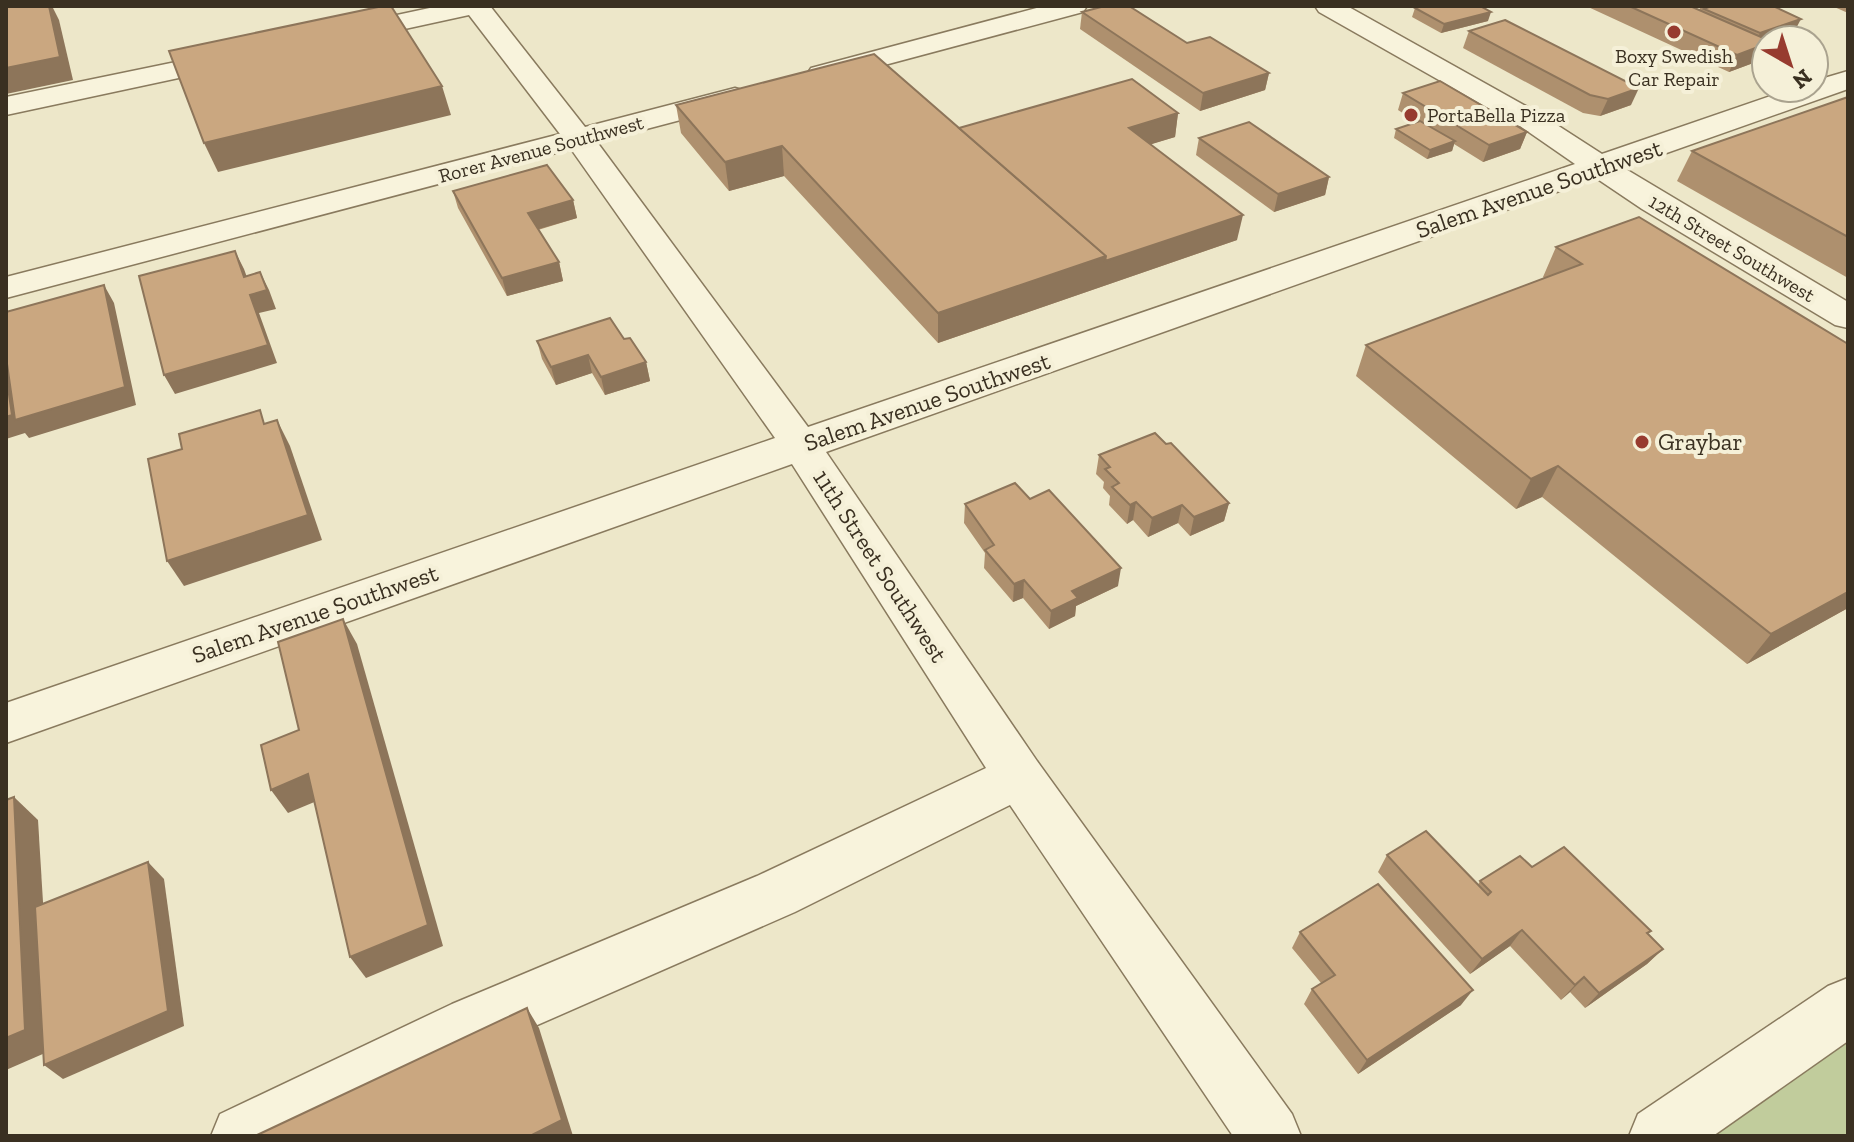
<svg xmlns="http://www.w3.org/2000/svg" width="1854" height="1142" font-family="'Zilla Slab',serif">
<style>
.green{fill:#c1cc9c}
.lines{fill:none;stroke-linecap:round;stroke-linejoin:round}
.minor-casing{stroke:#897a5e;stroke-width:3}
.minor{fill:#f8f3dc;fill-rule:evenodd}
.wall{fill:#ae906e}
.shaded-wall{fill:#8d755a}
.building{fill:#caa780;stroke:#8d755a;stroke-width:2}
.poi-dot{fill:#973b2f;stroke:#f5f0d8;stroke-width:3}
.labels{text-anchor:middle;stroke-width:8;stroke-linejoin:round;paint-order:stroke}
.far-poi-label{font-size:20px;fill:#3a3021;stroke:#f5f0d8}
.far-street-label{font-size:20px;fill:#3a3021;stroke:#f5f0d8}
.street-label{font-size:24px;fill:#3a3021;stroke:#f5f0d8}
.poi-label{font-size:24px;fill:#3a3021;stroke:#f5f0d8;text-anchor:start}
</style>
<rect width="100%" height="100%" fill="#ede7c9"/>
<polygon class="green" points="1848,1006 1848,1136 1660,1136"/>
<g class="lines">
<g class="minor-casing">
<g id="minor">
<polygon points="439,6 490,6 585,127 735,88 745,91 749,97 745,103 597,142 808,427 1575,164 1520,126 1319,12 1315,6 1347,6 1540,114 1602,154 1794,88 1814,88 1814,81 1848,71 1848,89 1624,168 1848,302 1848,328 1835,325 1642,209 1596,178 826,452 1037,761 1292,1114 1301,1136 1233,1136 1010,805 795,912 494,1044 308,1136 211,1136 220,1114 452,1004 757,876 986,768 792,464 6,743 6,703 775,438 571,149 6,298 6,277 560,134 469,15 345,42 336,40 332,34 336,28"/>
<polygon points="1044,6 1087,6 1083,12 821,82 811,80 807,74 811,68"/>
<polygon points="234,50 244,52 248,58 244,64 6,115 6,97"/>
<polygon points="1848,978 1848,1041 1713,1136 1629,1136 1638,1114 1828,986"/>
</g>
</g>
<use href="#minor" class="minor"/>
</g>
<g class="wall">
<polygon points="1487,6 1486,9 1488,21 1441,33 1412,17 1415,8"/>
<polygon points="1586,6 1690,6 1699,10 1701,6 1773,6 1792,36 1766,40 1764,59 1729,72"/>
<polygon points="1832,6 1848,6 1848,13"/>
<polygon points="1082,12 1187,43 1269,73 1265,90 1200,111 1080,29"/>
<polygon points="1469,31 1631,105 1600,116 1583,113 1463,48"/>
<polygon points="1403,93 1527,132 1520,149 1483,162 1454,144 1452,151 1427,159 1394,138 1396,129 1417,122 1398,110"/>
<polygon points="1848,97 1848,278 1677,181 1692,151"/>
<polygon points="676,105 959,128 1178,113 1175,137 1151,144 1237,240 938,343 784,176 729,191 681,133"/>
<polygon points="1199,138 1329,177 1325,195 1274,212 1196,155"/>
<polygon points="453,191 573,200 577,218 538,230 559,262 563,281 507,296 458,208"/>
<polygon points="1556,247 1848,344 1848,608 1747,664 1542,497 1516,509 1356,376 1366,345 1544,278 1543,277"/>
<polygon points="624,339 646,362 650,381 605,395 592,373 556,385 542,359 537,341"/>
<polygon points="1099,455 1229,503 1224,521 1190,536 1178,523 1148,537 1133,520 1127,524 1109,505 1110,496 1103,488 1104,482 1096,474"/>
<polygon points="1030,499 1118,586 1076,606 1075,616 1049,629 1023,598 1013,602 984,568 985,553 964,523 965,504"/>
<polygon points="1387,855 1478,885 1480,881 1532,867 1648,934 1663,949 1647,964 1585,1008 1570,992 1561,1000 1510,946 1470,974 1378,872"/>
<polygon points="1300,932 1461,1005 1358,1074 1304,1004 1312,989 1321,983 1292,948"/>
</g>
<g class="shaded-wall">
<polygon points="49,6 52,6 59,20 73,80 6,94 6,68"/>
<polygon points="1487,6 1484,14 1491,12 1488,21 1441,33 1444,24"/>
<polygon points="1801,19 1792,36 1780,40 1766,40 1766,54 1764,59 1729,72 1737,55 1752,49 1760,33"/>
<polygon points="1269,73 1265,90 1200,111 1203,93"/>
<polygon points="442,86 451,115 218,172 204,143"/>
<polygon points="1639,88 1631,105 1600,116 1608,99"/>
<polygon points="1178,113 1175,137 1126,152 1129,128"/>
<polygon points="1527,132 1520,149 1483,162 1489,145"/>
<polygon points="1455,141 1452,151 1427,159 1430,150"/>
<polygon points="782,146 784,176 729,191 725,162"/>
<polygon points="1329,177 1325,195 1274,212 1278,194"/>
<polygon points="573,200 577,218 532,231 528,213"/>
<polygon points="1243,215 1237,240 938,343 938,313 1106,256"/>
<polygon points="235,251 244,269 253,294 260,272 269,290 276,309 259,313 277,363 175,394 164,375 244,277"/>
<polygon points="559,262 563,281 507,296 502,278"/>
<polygon points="104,285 114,303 136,405 29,438 25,433 6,439 6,336"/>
<polygon points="588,355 592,373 556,385 551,367"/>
<polygon points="646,362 650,381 605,395 601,377"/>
<polygon points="277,420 290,446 322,540 184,586 167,561"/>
<polygon points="1558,466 1542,497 1516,509 1531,479"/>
<polygon points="1136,502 1133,520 1127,524 1130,505"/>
<polygon points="1229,503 1224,521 1190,536 1194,517"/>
<polygon points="1182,505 1178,523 1148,537 1152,518"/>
<polygon points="1121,568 1118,586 1076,606 1075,616 1049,629 1051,611 1072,591"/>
<polygon points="1024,580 1023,598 1013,602 1014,584"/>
<polygon points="1848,592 1848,608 1747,664 1771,634"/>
<polygon points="343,619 357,644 443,946 366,978 350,957"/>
<polygon points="308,774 324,798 288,813 271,790"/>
<polygon points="14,797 38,820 52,1050 6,1070"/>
<polygon points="148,862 164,879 184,1026 63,1079 44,1065"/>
<polygon points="1522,930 1510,946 1470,974 1482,959"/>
<polygon points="1663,949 1647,964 1585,1008 1599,993"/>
<polygon points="1584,977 1570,992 1561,1000 1575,985"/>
<polygon points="1473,990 1461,1005 1358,1074 1367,1060"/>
<polygon points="527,1008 539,1028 573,1136 530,1136"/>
</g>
<g class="building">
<polygon points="6,6 49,6 60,57 6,68"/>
<polygon points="383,6 391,6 442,86 204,143 169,51"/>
<polygon points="1105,6 1129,6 1187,43 1210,37 1269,73 1203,93 1082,12"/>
<polygon points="1422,6 1486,6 1482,7 1491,12 1444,24 1415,8"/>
<polygon points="1629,6 1690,6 1768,40 1766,40 1766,44 1737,55"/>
<polygon points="1711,6 1773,6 1801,19 1760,33 1704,9"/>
<polygon points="1505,20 1639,88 1608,99 1590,95 1469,31"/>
<polygon points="874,54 1106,256 938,313 782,146 725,162 676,105"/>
<polygon points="1132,79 1178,113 1129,128 1243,215 1105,261 1106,256 959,128"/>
<polygon points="1440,81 1527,132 1489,145 1403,93"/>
<polygon points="1848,97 1848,237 1692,151"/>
<polygon points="1420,121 1455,141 1430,150 1396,129"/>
<polygon points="1249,122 1329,177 1278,194 1199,138"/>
<polygon points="547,165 573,200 528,213 559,262 502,278 453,191"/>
<polygon points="1639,217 1848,344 1848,592 1771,634 1558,466 1531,479 1366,345 1582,264 1556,247"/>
<polygon points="235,251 244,277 260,272 267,290 250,295 268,345 164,375 139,276"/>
<polygon points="104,285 125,387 15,420 6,357 6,312"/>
<polygon points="610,318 624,339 630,338 646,362 601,377 588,355 551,367 537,341"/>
<polygon points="6,374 12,415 6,417"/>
<polygon points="260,410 264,424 277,420 308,515 167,561 148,459 182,449 179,434"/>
<polygon points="1155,433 1166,444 1171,443 1229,503 1194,517 1182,505 1152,518 1136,502 1130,505 1112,487 1119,483 1105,469 1110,467 1099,455"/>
<polygon points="1015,483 1030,499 1049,490 1121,568 1072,591 1078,598 1051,611 1024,580 1014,584 985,550 994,545 965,504"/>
<polygon points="343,619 428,925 350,957 308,774 271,790 261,745 299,730 278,642"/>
<polygon points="14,797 25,1030 6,1038 6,800"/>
<polygon points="1426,831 1488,895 1491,892 1480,881 1520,856 1532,867 1564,847 1651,931 1647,933 1663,949 1599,993 1584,977 1575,985 1522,930 1482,959 1387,855"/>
<polygon points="148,862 168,1011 44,1065 35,907"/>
<polygon points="1378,884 1473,990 1367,1060 1312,989 1335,975 1300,932"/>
<polygon points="527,1008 562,1120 530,1136 255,1136"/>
</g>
<g class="poi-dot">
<circle cx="1674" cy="32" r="8"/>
<circle cx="1411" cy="115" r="8"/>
<circle cx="1642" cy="442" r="8"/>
</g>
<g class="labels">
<g class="far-poi-label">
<text x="1674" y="63">Boxy Swedish<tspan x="1674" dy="23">Car Repair</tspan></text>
<text x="1427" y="122" text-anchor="start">PortaBella Pizza</text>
</g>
<g class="far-street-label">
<text transform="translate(541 149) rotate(-15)" y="7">Rorer Avenue Southwest</text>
<text transform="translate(1732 248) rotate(31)" y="7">12th Street Southwest</text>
</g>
<g class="street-label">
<text transform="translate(1539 189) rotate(-19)" y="8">Salem Avenue Southwest</text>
<text transform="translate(927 402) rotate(-19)" y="8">Salem Avenue Southwest</text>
<text transform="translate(880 566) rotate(57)" y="8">11th Street Southwest</text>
<text transform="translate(315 614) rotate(-19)" y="8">Salem Avenue Southwest</text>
</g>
<g class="poi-label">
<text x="1658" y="450">Graybar</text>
</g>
</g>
<rect width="1854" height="1142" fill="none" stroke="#3a3021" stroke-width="16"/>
<g transform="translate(1790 64) rotate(141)"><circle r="38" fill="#f5f0d8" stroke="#aaa38f" stroke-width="2"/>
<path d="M0-6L14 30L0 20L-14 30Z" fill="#973b2f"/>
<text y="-12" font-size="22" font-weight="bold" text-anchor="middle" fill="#3a3021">N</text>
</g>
</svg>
